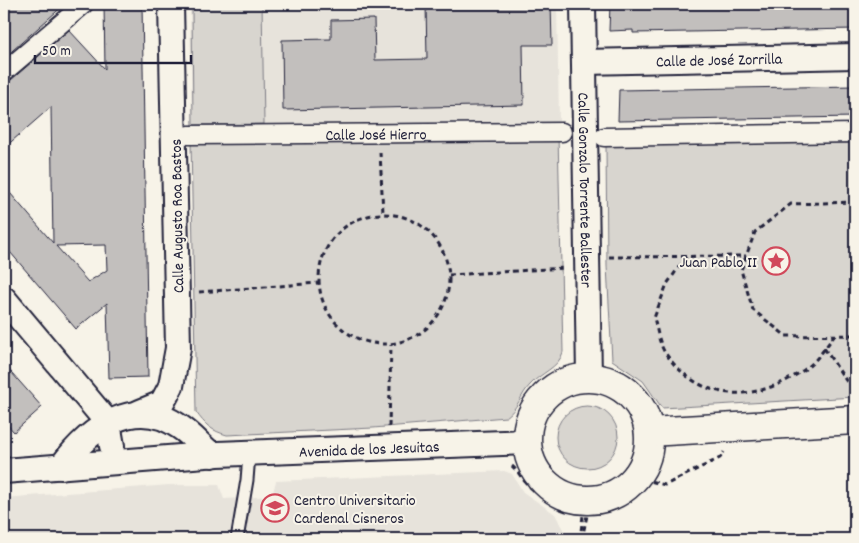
<svg xmlns="http://www.w3.org/2000/svg" width="859" height="543" font-family="Dekko,sans-serif">
<style>
.built{fill:#e7e3db}
.green{fill:#d8d5cf;stroke:#7d7c85}
.building{fill:#c2bfbd;stroke:#22223b;fill-rule:evenodd}
.lines{fill:none;stroke-linecap:round;stroke-linejoin:round}
.service-casing{stroke:#22223b;stroke-width:15}
.pedestrian-casing{stroke:#22223b;stroke-width:21}
.minor-casing{stroke:#22223b;stroke-width:28}
.tertiary-casing{stroke:#22223b;stroke-width:31}
.path{stroke:#22223b;stroke-width:3;stroke-dasharray:5 4;stroke-linecap:butt}
.service{stroke:#f7f3e8;stroke-width:11}
.pedestrian{stroke:#f7f3e8;stroke-width:18}
.minor{stroke:#f7f3e8;stroke-width:24}
.tertiary{stroke:#f7f3e8;stroke-width:28}
.labels{text-anchor:middle;stroke-width:4;stroke-linejoin:round;paint-order:stroke}
.street-label{font-size:16px;fill:#22223b;stroke:#f7f3e8}
.poi-label{font-size:16px;fill:#22223b;stroke:#f7f3e8;text-anchor:end}
</style>
<rect width="100%" height="100%" fill="#f7f3e8"/>
<filter id="ink" filterUnits="userSpaceOnUse"><feTurbulence type="fractalNoise" baseFrequency=".02" numOctaves="2"/><feDisplacementMap in="SourceGraphic" scale="10" xChannelSelector="R" yChannelSelector="G"/><feConvolveMatrix kernelMatrix="1 2 1 2 8 2 1 2 1" color-interpolation-filters="sRGB"/></filter>
<g filter="url(#ink)">
<g class="built">
<polygon points="190,4 557,4 559,121 549,124 192,130"/>
<polygon points="504,471 512,474 523,492 555,514 568,539 4,539 4,498 169,485 219,485 224,499 272,496 276,481"/>
</g>
<g class="green">
<polygon points="192,4 262,4 264,124 193,125"/>
<path d="M558,135l5,217c-4,16 -23,21 -33,33 -9,9 -13,25 -24,32l-133,11 -146,7c-15,-4 -22,-10 -31,-23l-5,-271z"/>
<polygon points="855,143 855,397 662,408 643,381 612,360 607,266 606,145"/>
<circle cx="587" cy="437" r="31"/>
</g>
<g class="building">
<polygon points="4,4 65,4 4,58"/>
<path d="M104,4h38l6,373 -39,1 -2,-75 -31,26 -72,-84v-59l49,57 -2,-136 -47,41v-66l7,-2 58,-50 36,39zM106,245l1,25 -19,12 -32,-36z"/>
<polygon points="426,4 551,4 552,45 523,45 524,105 283,110 282,40 331,39 331,20 374,19 375,60 427,59"/>
<polygon points="610,4 855,4 855,29 633,33 633,30 609,31"/>
<polygon points="855,86 855,117 618,121 619,90"/>
<polygon points="4,364 42,407 14,432 4,421"/>
</g>
<g class="lines">
<g class="service-casing">
<polyline id="service" points="237,539 247,480 249,455"/>
</g>
<g class="pedestrian-casing">
<g id="pedestrian">
<polyline points="4,72 84,4"/>
<path id="s1" d="M188,135l374,-3"/>
<polyline points="604,137 855,133"/>
</g>
</g>
<g class="minor-casing">
<g id="minor">
<path id="s2" d="M583,4l6,373"/>
<path id="s3" d="M584,62l271,-6"/>
<polyline points="4,299 108,423 112,446"/>
<polyline points="140,412 162,403 171,386 178,348 171,4"/>
<path d="M61,467c28,-38 73,-73 119,-40 12,8 21,19 32,28"/>
<path id="s4" d="M4,471l214,-17 308,-12"/>
</g>
</g>
<g class="tertiary-casing">
<g id="tertiary">
<circle cx="588" cy="439" r="61"/>
<polyline points="649,432 855,420"/>
</g>
</g>
<g class="path">
<polyline points="380,152 383,213"/>
<polyline points="855,202 791,204 755,232 741,270 753,310 786,336 855,335"/>
<circle cx="384" cy="279" r="65"/>
<polyline points="609,257 746,256"/>
<path d="M686,257l-19,27 -13,34c3,10 5,27 12,36 37,52 94,48 142,13 10,-8 19,-22 27,-32"/>
<polyline points="449,275 565,268"/>
<polyline points="199,292 318,283"/>
<polyline points="824,348 847,382"/>
<polyline points="389,427 391,345"/>
<path d="M512,466c7,6 11,15 18,21 18,16 61,26 84,16 11,-5 22,-16 32,-23l19,5 55,-27 4,-6"/>
<polyline points="580,539 585,500"/>
<polyline points="582,539 589,506"/>
</g>
<use href="#service" class="service"/>
<use href="#pedestrian" class="pedestrian"/>
<use href="#minor" class="minor"/>
<use href="#tertiary" class="tertiary"/>
</g>
</g>
<defs>
<g id="sight-ring" transform="scale(1.4375)"><circle r="9.5" fill="#f7f3e8" stroke="#d1495b" stroke-width="1.5"/><path d="M0-6L1.8-2.2L6-1.7L2.9 1.2L3.7 5.4L0 3.3L-3.7 5.4L-2.9 1.2L-6-1.7L-1.8-2.2Z" fill="#d1495b"/></g>
<g id="school-ring" transform="scale(1.4375)"><circle r="9.5" fill="#f7f3e8" stroke="#d1495b" stroke-width="1.5"/><path d="M0-5L7-2L0 1L-7-2ZM-4 1L0 2.5L4 1V4Q0 6-4 4Z" fill="#d1495b"/></g>
</defs>
<g fill-rule="evenodd">
<use href="#sight-ring" x="776" y="261"/>
<use href="#school-ring" x="275" y="508"/>
</g>
<g class="labels">
<g class="street-label">
<text dy="6" stroke="none"><textPath href="#s3" startOffset="135">Calle de José Zorrilla</textPath></text>
<text dy="6" stroke="none"><textPath href="#s1" startOffset="188">Calle José Hierro</textPath></text>
<text dy="6" stroke="none"><textPath href="#s2" startOffset="186">Calle Gonzalo Torrente Ballester</textPath></text>
<text transform="translate(176 216) rotate(-91)" y="6">Calle Augusto Roa Bastos</text>
<text dy="6" stroke="none"><textPath href="#s4" startOffset="366">Avenida de los Jesuitas</textPath></text>
</g>
<g class="poi-label">
<text x="757" y="267">Juan Pablo II</text>
<text x="294" y="505" text-anchor="start">Centro Universitario<tspan x="294" dy="18">Cardenal Cisneros</tspan></text>
</g>
</g>
<rect width="859" height="543" fill="none" stroke="#f7f3e8" stroke-width="20"/>
<rect x="10" y="10" width="839" height="523" fill="none" stroke="#22223b" stroke-width="2" filter="url(#ink)"/>
<path d="M35 55v8h156v-8" fill="none" stroke="#22223b" stroke-width="2.5"/>
<text x="42" y="55" font-size="15" fill="#22223b" stroke="#f7f3e8" stroke-width="4" paint-order="stroke">50 m</text>
</svg>
